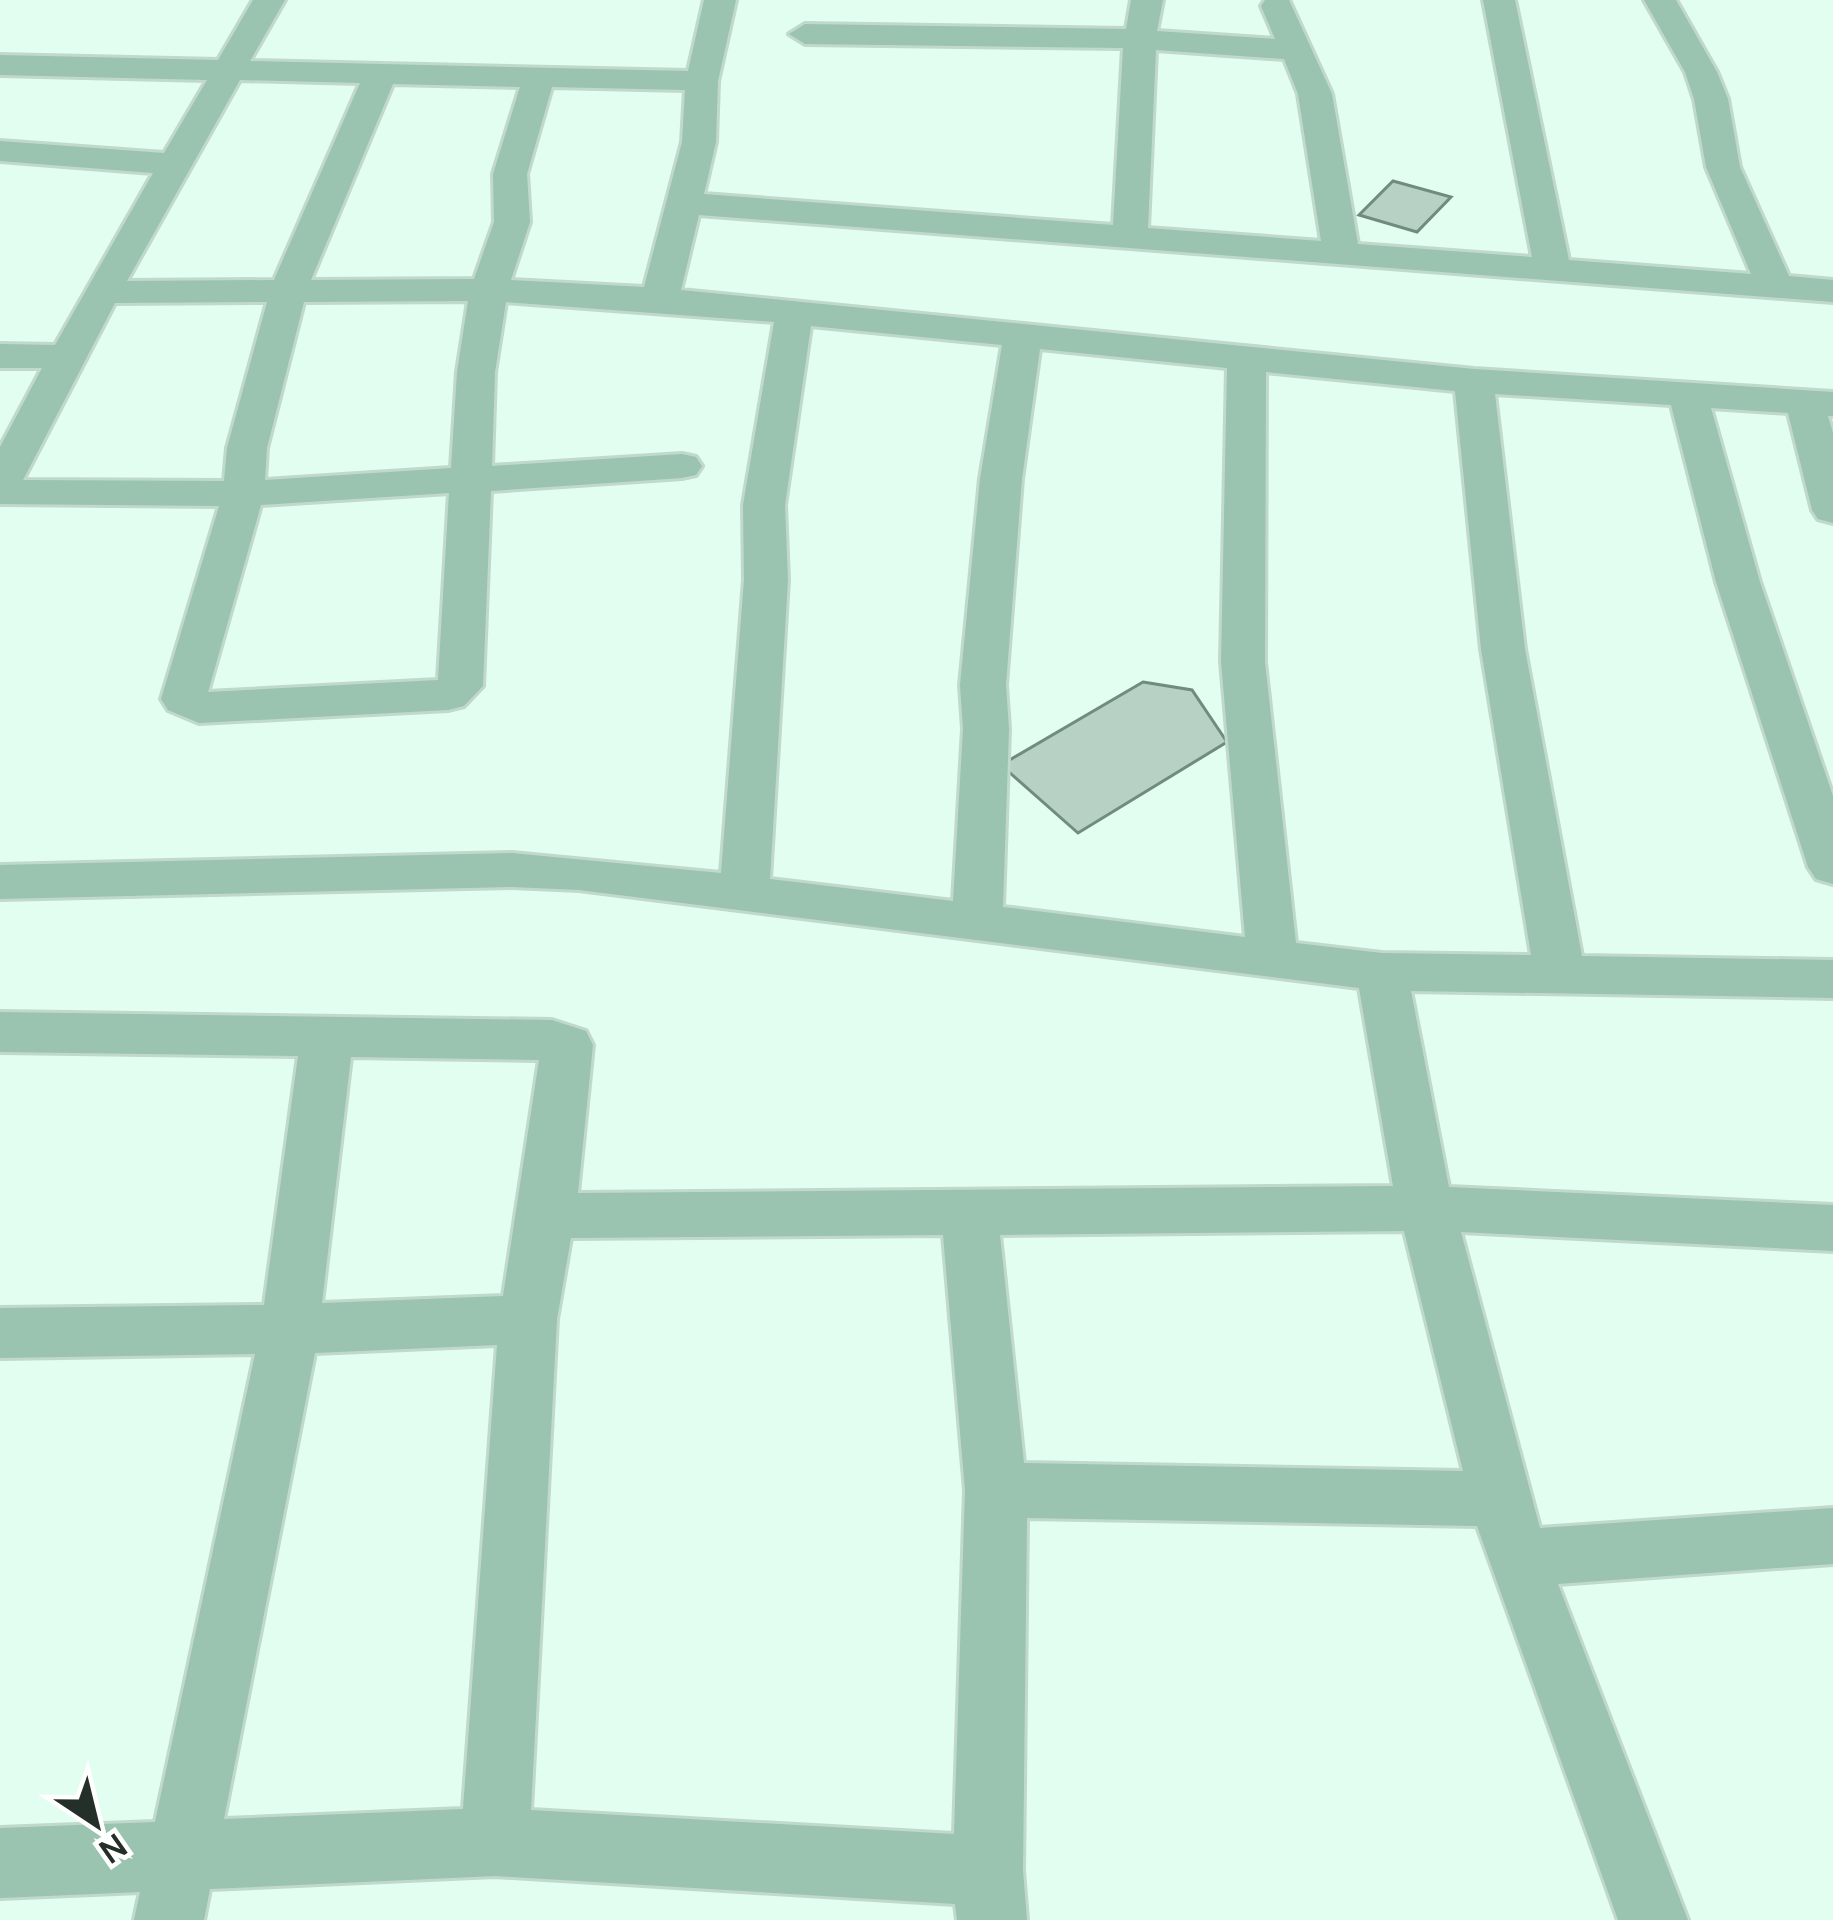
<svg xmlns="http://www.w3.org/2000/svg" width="1833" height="1920" font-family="Manrope,sans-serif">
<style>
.building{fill:#b7d1c4;stroke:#728b7f;stroke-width:3}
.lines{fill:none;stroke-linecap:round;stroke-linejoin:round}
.street-casing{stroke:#c0d9cc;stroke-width:6}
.street{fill:#9ac3b0;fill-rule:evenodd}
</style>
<rect width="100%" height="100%" fill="#e2fef0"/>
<g class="building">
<polygon points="1393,181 1451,197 1417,232 1359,215"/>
<polygon points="1143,682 1192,690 1227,742 1078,833 1001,765"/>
</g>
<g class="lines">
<g class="street-casing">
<path id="street" d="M253,0h32l-35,61 438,10 16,-71h32l-18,81 -2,61 -12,52 409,31 10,-177 -318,-4 -16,-10 16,-10 321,5 5,-29h32l-6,31 118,8 -14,-33 4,-6h24l43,94 26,150 174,13 -49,-257h32l54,260 182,14 -45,-107 -12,-68 -9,-27 -41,-72h32l41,72 11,27 12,68 49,109 44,4v22l-1134,-87 -18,75 793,79 359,23v24h-5l5,17v90l-15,-4 -6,-9 -24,-97 -77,-5 49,174 73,214v88l-17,-5 -8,-12 -92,-285 -45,-177 -176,-11 30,255 57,307 251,4v38l-422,-7 38,196 384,18v46l-372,-19 79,296 293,-20v56l-275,20 130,336h-70l-141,-394 -450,-8 -4,353 4,49h-70l-2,-16 -460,-28 -285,13 -6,31h-70l6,-28 -140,6v-70l155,-6 100,-468 -255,4v-50l264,-3 34,-249 -298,-4v-40l552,8 34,11 7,14 -15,148 815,-7 -34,-198 -780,-98 -67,-3 -512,12v-34l512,-12 209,20 23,-293 -1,-75 31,-183 -268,-20 -11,70 -3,94 190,-12 14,3 6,9 -6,9 -14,3 -191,13 -8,195 -19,20 -16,4 -249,13 -31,-13 -7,-11 58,-193 -219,-2v-57l42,-79h-42v-24l55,1 98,-172 -153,-12v-20l164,12 43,-73 -207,-5v-20l218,5zM1156,50l128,9 14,35 23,147 -173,-13zM240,80l120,3 -86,197 -147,1zM393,84l127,3 -27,87 1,48 -20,57 -163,1zM552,87l133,3 -3,52 -38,145 -133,-7 19,-58 -3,-48zM468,301l-11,71 -6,96 -186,12 2,-32 37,-146zM267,302l-40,146 -3,33 -201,-1 92,-177zM811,326l191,19 -22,134 -20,206 3,44 -10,172 -183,-22 18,-299 -3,-75zM1040,349l187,19 -6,294 24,275 -242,-30 6,-178 -3,-44 16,-206zM1266,372l189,19 26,258 50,306 -149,-2 -86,-10 -31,-281zM449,493l-11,187 -230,12 53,-187zM351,1057l188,3 -36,236 -181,7zM1404,1231l59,240 -439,-8 -24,-228zM943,1235l22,255 -11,344 -423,-24 26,-491 14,-81zM497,1345l-34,464 -239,10 91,-466z"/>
</g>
<use href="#street" class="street"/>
</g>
<g transform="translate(96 1824) rotate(145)" stroke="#ffffff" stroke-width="9" paint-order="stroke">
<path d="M0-9L21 45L0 30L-21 45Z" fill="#252f2a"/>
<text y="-18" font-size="33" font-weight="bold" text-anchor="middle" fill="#252f2a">N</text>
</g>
</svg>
